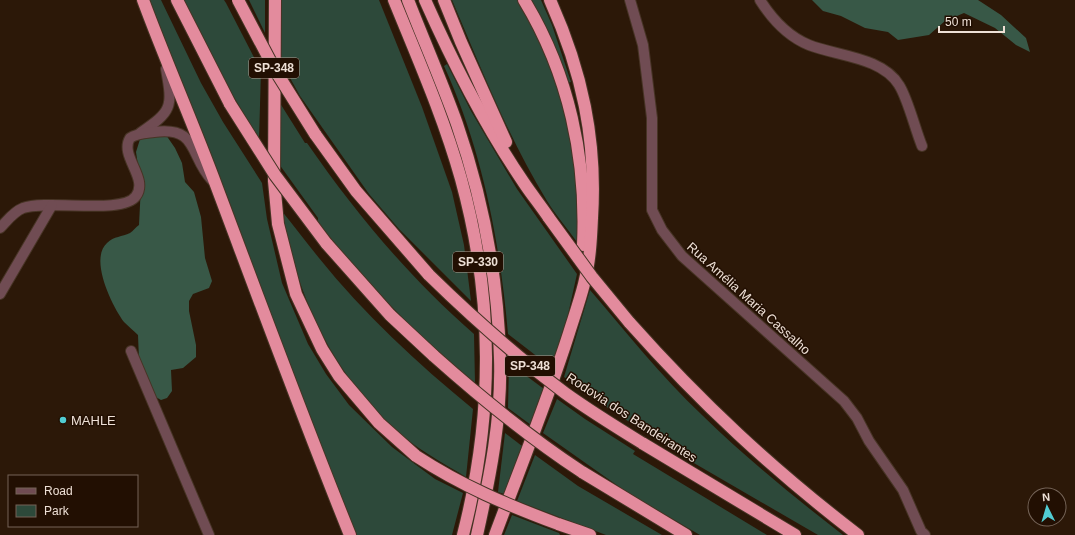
<svg xmlns="http://www.w3.org/2000/svg" width="1075" height="535" font-family="Arial,sans-serif">
<style>
.green{fill:#2d493a}
.forest{fill:#385847}
.lines{fill:none;stroke-linecap:round;stroke-linejoin:round}
.minor-casing{stroke:#473425;stroke-width:12}
.highway-casing{stroke:#473425;stroke-width:14}
.minor{stroke:#704c53;stroke-width:10}
.highway{stroke:#e38b9d;stroke-width:12}
.highway-bridge-casing{stroke:#473425;stroke-width:14;stroke-linecap:butt}
.highway-bridge{stroke:#e38b9d;stroke-width:12}
.poi-dot{fill:#51ccd2;stroke:#220f02;stroke-width:1.5}
.labels{text-anchor:middle;stroke-width:3;stroke-linejoin:round;paint-order:stroke}
.shield{fill:#220f02;stroke:#b1a196;stroke-width:1}
.shield-label{font-size:12px;font-weight:bold;fill:#eee0d6}
.street-label{font-size:13px;fill:#eee0d6;stroke:#220f02}
.poi-label{font-size:13px;fill:#eee0d6;stroke:#220f02;text-anchor:start}
</style>
<rect width="100%" height="100%" fill="#2c1808"/>
<g class="green">
<polygon points="147,0 161,0 201,83 223,122 262,183 267,219 282,283 308,344 326,374 349,405 392,447 435,479 463,493 452,535 355,535"/>
<polygon points="184,0 224,0 226,3 261,71 259,139 220,74"/>
<polygon points="249,0 265,0 265,33"/>
<polygon points="279,0 379,0 422,107 452,192 464,245 471,301 399,229 369,194 300,96 279,58"/>
<path d="M452,0h67l32,61 24,93 4,91c-10,-15 -23,-29 -32,-44 -39,-64 -66,-133 -95,-201z"/>
<polygon points="528,0 541,0 552,25 571,82 567,83"/>
<path d="M447,64l24,47 46,78 60,85 -10,45 -15,49 -44,-34c-8,-92 -26,-185 -64,-268z"/>
<path d="M278,100l27,43h2c50,72 101,133 167,191l1,49c-59,-47 -110,-102 -157,-160v-5l-39,-54z"/>
<path d="M281,210c13,16 25,32 38,48 45,56 98,105 154,151l-7,68c-25,-15 -52,-30 -73,-49 -63,-58 -97,-136 -112,-218z"/>
<path d="M590,290c36,42 71,86 112,125 44,43 92,82 141,120h-25l-143,-83 -76,-50 -35,-25z"/>
<polygon points="509,363 544,389 531,425 508,408"/>
<polygon points="557,399 585,419 635,451 633,454 767,535 700,535 628,493 543,433"/>
<polygon points="505,433 522,446 504,494 498,492"/>
<polygon points="535,455 578,486 662,535 606,535 517,501"/>
<polygon points="512,515 559,533 560,535 504,535"/>
</g>
<g class="forest">
<polygon points="812,0 978,0 1001,15 1026,38 1030,52 1016,45 995,28 964,13 945,21 929,35 898,40 888,32 865,28 841,16 823,11"/>
<path d="M166,135l9,13 7,15 3,19 9,10 7,25 4,41 7,23 -3,7 -16,6 -4,7v10l7,34v12l-13,11 -12,2 1,21 -5,7 -6,2 -7,-4 -15,-36 -1,-25c-5,-5 -10,-9 -14,-13 -12,-16 -35,-63 -17,-79 7,-7 15,-6 23,-10 3,-2 6,-6 9,-8l2,-40 -5,-33 5,-16z"/>
</g>
<g class="lines">
<g class="minor-casing">
<g id="minor">
<polyline points="630,0 643,45 652,118 652,210 662,230 682,256 844,401 857,418 869,441 903,490 921,531 925,535"/>
<path d="M760,0c12,19 27,36 49,45 28,11 73,12 90,40 9,14 16,44 23,61"/>
<path d="M140,133c32,-22 33,-25 26,-64"/>
<path d="M0,228c7,-7 13,-16 23,-20 25,-9 100,7 113,-12 13,-18 -17,-40 -6,-58 7,-5 16,-5 24,-6 45,-6 35,24 58,48"/>
<polyline points="0,294 52,205"/>
<polyline points="131,351 209,535"/>
</g>
</g>
<g class="highway-casing">
<g id="highway">
<path d="M143,0c23,62 50,123 73,185 44,117 87,234 134,350"/>
<polyline points="177,0 230,104"/>
<polyline points="275,0 274,181 278,224 296,294 322,349 339,376 379,423 416,456"/>
<path d="M394,0c24,59 50,118 67,179 33,120 33,235 2,356"/>
<path d="M408,0c16,41 34,82 49,124 26,75 41,155 43,234 2,60 -10,119 -23,177"/>
<path d="M425,0c28,63 60,126 99,183 8,12 17,23 25,35"/>
<polyline points="444,0 461,42 506,142"/>
<path d="M524,0c45,74 63,159 59,245"/>
<polyline points="315,134 356,191 429,275"/>
<polyline points="326,243 390,315 434,356"/>
<path d="M629,322c72,81 143,147 229,213"/>
<polyline points="642,443 795,535"/>
<polyline points="582,472 686,535"/>
<polyline points="558,524 590,535"/>
<path d="M495,535c25,-67 52,-133 74,-202 5,-16 11,-33 15,-49 6,-22 7,-44 8,-66 5,-78 -10,-147 -42,-218"/>
</g>
</g>
<use href="#minor" class="minor"/>
<use href="#highway" class="highway"/>
<g class="highway-bridge-casing">
<g id="highway-bridge">
<polyline points="238,0 275,70 315,134"/>
<polyline points="230,104 275,175 326,243"/>
<polyline points="549,218 592,277 629,322"/>
<path d="M429,275c43,42 88,82 136,118 25,18 51,34 77,50"/>
<path d="M434,356c47,42 95,81 148,116"/>
<path d="M416,456c46,30 91,49 142,68"/>
</g>
</g>
<use href="#highway-bridge" class="highway-bridge"/>
</g>
<circle class="poi-dot" cx="63" cy="420" r="4"/>
<g class="labels">
<g class="shield">
<rect x="249" y="58" width="50" height="20" rx="3"/>
<rect x="453" y="252" width="50" height="20" rx="3"/>
<rect x="505" y="356" width="50" height="20" rx="3"/>
</g>
<g class="shield-label">
<text x="274" y="72">SP-348</text>
<text x="478" y="266">SP-330</text>
<text x="530" y="370">SP-348</text>
</g>
<g class="street-label">
<text transform="translate(749 298) rotate(42)" y="5">Rua Amélia Maria Cassalho</text>
<text transform="translate(632 417) rotate(33)" y="5">Rodovia dos Bandeirantes</text>
</g>
<g class="poi-label">
<text x="71" y="425">MAHLE</text>
</g>
</g>
<rect x="8" y="475" width="130" height="52" fill="#220f02" stroke="#746357"/>
<rect x="16" y="488" width="20" height="6" fill="#704c53" stroke="#746357"/>
<text x="44" y="495" font-size="12" fill="#eee0d6">Road</text>
<rect x="16" y="505" width="20" height="12" fill="#2d493a" stroke="#746357"/>
<text x="44" y="515" font-size="12" fill="#eee0d6">Park</text>
<g transform="translate(1047 507) rotate(355)"><circle r="19" fill="#220f02" stroke="#746357"/>
<path d="M0-3L7 15L0 10L-7 15Z" fill="#51ccd2"/>
<text y="-6" font-size="11" font-weight="bold" text-anchor="middle" fill="#eee0d6">N</text>
</g>
<path d="M939 26v6h65v-6" fill="none" stroke="#eee0d6" stroke-width="2"/>
<text x="945" y="26" font-size="12" fill="#eee0d6" stroke="#220f02" stroke-width="3" paint-order="stroke">50 m</text>
</svg>
